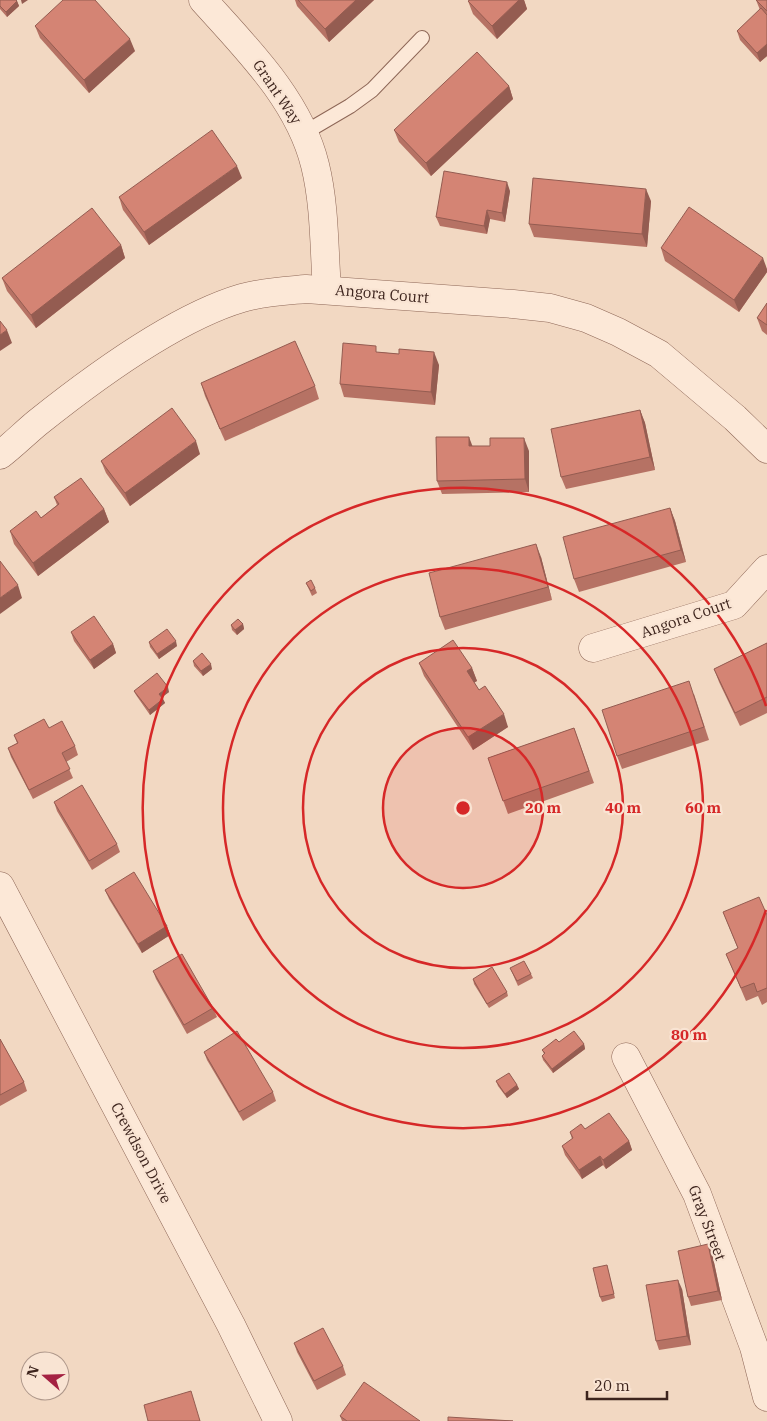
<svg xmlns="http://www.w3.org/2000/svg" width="767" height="1421" font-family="'IBM Plex Serif',serif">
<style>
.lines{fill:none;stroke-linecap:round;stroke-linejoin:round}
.lane-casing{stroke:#8e6757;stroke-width:16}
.street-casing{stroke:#8e6757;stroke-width:29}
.lane{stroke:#fce8d7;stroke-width:14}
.street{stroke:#fce8d7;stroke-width:28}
.wall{fill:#b67264}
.shaded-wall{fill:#945c51}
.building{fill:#d48474;stroke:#945c51}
.ring{fill:none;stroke:#d62828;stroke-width:2.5}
.labels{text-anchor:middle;stroke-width:4.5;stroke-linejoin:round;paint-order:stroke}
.street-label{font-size:15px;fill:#3d241d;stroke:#f9e4d3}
.centre{fill:#d62828;stroke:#f9e4d3;stroke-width:2.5}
.ring-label{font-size:15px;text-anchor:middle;font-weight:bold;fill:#d62828;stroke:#f9e4d3;stroke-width:4.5;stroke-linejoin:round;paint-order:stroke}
</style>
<rect width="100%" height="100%" fill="#f2d8c2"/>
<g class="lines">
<g class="lane-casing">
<polyline id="lane" points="304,133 350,106 372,90 422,38"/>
</g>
<g class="street-casing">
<g id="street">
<path d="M203,0c44,49 96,100 112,165 10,40 9,84 12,125"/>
<path d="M0,455c13,-10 25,-22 37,-32 55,-44 137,-105 205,-125 21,-6 42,-7 64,-9l207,15 37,4 36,10 32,14 41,22 76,64 32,31"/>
<polyline points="593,648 734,605 767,569"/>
<polyline points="0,886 231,1325 278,1421"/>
<polyline points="626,1057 697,1194 754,1347 767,1397"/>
</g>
</g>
<use href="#lane" class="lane"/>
<use href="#street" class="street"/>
</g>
<g class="wall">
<polygon points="0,0 17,1 19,6 7,17 0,9"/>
<polygon points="295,0 374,0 329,42 297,6"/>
<polygon points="470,0 524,0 527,9 497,39 473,14 468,1"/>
<polygon points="756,0 767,0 767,56 760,62 740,40 737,31 760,10"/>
<polygon points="35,26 135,51 89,93 40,38"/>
<polygon points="509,86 513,99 431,176 399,142 394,130"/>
<polygon points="242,178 149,245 123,210 119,197"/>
<polygon points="510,191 505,222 490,219 487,234 440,226 436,217"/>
<polygon points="651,201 647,247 534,237 529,224"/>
<polygon points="121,245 125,258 36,328 7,291 2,278"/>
<polygon points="661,248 767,269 767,272 739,312 665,261"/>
<polygon points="767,303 767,335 762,331 757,318"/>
<polygon points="379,352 399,354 439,365 435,405 344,397 340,384"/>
<polygon points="201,383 315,386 319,399 225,441 205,396"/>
<polygon points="640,410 645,423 655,470 566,489 561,477"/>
<polygon points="472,446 490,446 529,451 529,492 442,494 437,481"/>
<polygon points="200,454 130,506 106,473 101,461"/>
<polygon points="54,497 104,509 109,522 38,576 14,544 10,531 41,518 57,505"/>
<polygon points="670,508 675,521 686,562 579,592 574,579"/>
<polygon points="541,557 552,600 445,630 440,617"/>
<polygon points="306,583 315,588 317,593 312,596"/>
<polygon points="243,624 244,629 237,635 232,630 231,625"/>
<polygon points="71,632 113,644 116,653 94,669 74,641"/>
<polygon points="149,642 177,646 159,659 150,647"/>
<polygon points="767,643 767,713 740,726 719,682 714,669"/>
<polygon points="193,661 212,669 203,676 194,666"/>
<polygon points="419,663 472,668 477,681 474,682 479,690 508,727 473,750 424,676"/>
<polygon points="134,691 169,692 162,697 165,703 150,715 136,695"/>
<polygon points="694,694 709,740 622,769 617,756"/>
<polygon points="49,728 75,746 78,755 66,762 73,778 33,799 11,757 8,748 17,743 14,735"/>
<polygon points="574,728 594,783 508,814 488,758"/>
<polygon points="54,802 117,844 120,852 92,870 57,811"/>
<polygon points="105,890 167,926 170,935 142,953 109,899"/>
<polygon points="723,912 767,915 767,1002 762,1005 758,996 746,1001 726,954 738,949"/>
<polygon points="510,968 531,974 533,978 518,986"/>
<polygon points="153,971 213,1008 217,1017 187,1034 156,979"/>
<polygon points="473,979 507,992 508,996 489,1008 474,984"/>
<polygon points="0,1039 24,1082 27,1091 0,1106"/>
<polygon points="559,1042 584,1044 585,1049 553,1073 543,1060 542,1056 544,1054 542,1050"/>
<polygon points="204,1052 273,1092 276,1101 243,1121 207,1060"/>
<polygon points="496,1081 517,1085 519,1089 507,1098 498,1086"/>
<polygon points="585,1129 629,1141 632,1150 606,1169 603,1165 582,1179 565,1155 562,1146 572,1139 570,1132"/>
<polygon points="708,1244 712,1253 722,1300 691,1306 688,1297"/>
<polygon points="607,1265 615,1298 602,1302 600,1297"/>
<polygon points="682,1289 691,1345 659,1350 656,1341"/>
<polygon points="294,1343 343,1366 346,1375 317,1390 297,1352"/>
<polygon points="340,1416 420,1421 342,1421"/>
</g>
<g class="shaded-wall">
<polygon points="21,0 28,0 22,4"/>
<polygon points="356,0 374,0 329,42 325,29"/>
<polygon points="519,0 524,0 527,9 497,39 492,26"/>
<polygon points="17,1 19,6 7,17 6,12"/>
<polygon points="130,39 135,51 89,93 84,80"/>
<polygon points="767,44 767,56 760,62 757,53"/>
<polygon points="509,86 513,99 431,176 426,163"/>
<polygon points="237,166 242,178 149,245 144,232"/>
<polygon points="507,182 510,191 505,222 502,213"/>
<polygon points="646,189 651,201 647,247 642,234"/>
<polygon points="487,210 490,219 487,234 484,226"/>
<polygon points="121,245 125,258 36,328 31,315"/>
<polygon points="763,258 767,269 767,272 739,312 734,300"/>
<polygon points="7,330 12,343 0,351 0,335"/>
<polygon points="434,352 439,365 435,405 431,392"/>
<polygon points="640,410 645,423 655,470 650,457"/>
<polygon points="469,437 474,450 469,446"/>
<polygon points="524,438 529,451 529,492 525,479"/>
<polygon points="196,441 200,454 130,506 125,493"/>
<polygon points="670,508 675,521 686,562 681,550"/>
<polygon points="104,509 109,522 38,576 33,563"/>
<polygon points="536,544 541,557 552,600 548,587"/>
<polygon points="18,585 22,598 0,614 0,598"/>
<polygon points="243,624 244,629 237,635 235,630"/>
<polygon points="176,641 177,646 159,659 157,654"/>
<polygon points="113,644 116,653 94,669 90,660"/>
<polygon points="211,664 212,669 203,676 201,671"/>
<polygon points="472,668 477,681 472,684 467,671"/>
<polygon points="168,687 169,692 161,698 159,694"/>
<polygon points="163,699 165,703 150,715 149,710"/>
<polygon points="504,714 508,727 473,750 468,737"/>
<polygon points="167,926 170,935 142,953 138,944"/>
<polygon points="584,1044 585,1049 553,1073 552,1069"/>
<polygon points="517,1085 519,1089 507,1098 505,1094"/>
<polygon points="629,1141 632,1150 606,1169 603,1160"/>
<polygon points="600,1156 603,1165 582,1179 579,1170"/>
<polygon points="708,1244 712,1253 722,1300 718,1291"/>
<polygon points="678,1280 682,1289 691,1345 687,1336"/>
</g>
<g class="building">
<polygon points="0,0 16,0 17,1 6,12 0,6"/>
<polygon points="63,0 95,0 130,39 84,80 35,26"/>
<polygon points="298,0 356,0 325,29"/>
<polygon points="470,0 519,0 492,26 468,1"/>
<polygon points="756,0 767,0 767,11"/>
<polygon points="761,8 767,15 767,44 757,53 737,31"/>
<polygon points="477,52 509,86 426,163 394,130"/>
<polygon points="212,130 237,166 144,232 119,197"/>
<polygon points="444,171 507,182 502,213 487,210 484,226 436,217"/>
<polygon points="533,178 646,189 642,234 529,224"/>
<polygon points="689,207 763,258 734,300 661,248"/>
<polygon points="92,208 121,245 31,315 2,278"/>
<polygon points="767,303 767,325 757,318"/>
<polygon points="0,321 7,330 0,335"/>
<polygon points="295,341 315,386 220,429 201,383"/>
<polygon points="343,343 376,346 376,352 399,354 399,349 434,352 431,392 340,384"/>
<polygon points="172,408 196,441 125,493 101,461"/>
<polygon points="640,410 650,457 561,477 551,429"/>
<polygon points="436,437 469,437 469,446 490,446 490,438 524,438 525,479 437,481"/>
<polygon points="81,478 104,509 33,563 10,531 36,511 41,518 59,504 54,497"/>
<polygon points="670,508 681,550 574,579 563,537"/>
<polygon points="536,544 548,587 440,617 429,573"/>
<polygon points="0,561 18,585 0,598"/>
<polygon points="311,580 315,588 311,591 306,583"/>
<polygon points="94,616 113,644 90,660 71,632"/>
<polygon points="238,619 243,624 235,630 231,625"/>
<polygon points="167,629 176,641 157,654 149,642"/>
<polygon points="453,640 472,668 467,671 479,690 485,686 504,714 468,737 419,663"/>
<polygon points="767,643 767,697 735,713 714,669"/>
<polygon points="202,653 211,664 201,671 193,661"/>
<polygon points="157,673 168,687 159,694 163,699 149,710 134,691"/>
<polygon points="689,681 704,727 617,756 602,710"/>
<polygon points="44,719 49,728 62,721 75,746 62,753 70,769 29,790 8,748 18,743 14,735"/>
<polygon points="574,728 589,771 503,801 488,758"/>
<polygon points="82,785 117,844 89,861 54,802"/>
<polygon points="134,872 167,926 138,944 105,890"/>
<polygon points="759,897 767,915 767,988 757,992 754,983 741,988 726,954 738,948 723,912"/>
<polygon points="182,954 213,1008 184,1025 153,971"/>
<polygon points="524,961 531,974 517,981 510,968"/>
<polygon points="492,967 507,992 487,1004 473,979"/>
<polygon points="237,1031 273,1092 239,1112 204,1052"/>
<polygon points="574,1031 584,1044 552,1069 542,1056 545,1053 542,1050 556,1039 559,1042"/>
<polygon points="0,1039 24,1082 0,1095"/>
<polygon points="509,1073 517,1085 505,1094 496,1081"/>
<polygon points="609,1113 629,1141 603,1160 600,1156 579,1170 562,1146 573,1138 570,1132 581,1124 585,1129"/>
<polygon points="708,1244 718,1291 688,1297 678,1251"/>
<polygon points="607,1265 614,1294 600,1297 593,1268"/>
<polygon points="678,1280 687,1336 656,1341 646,1285"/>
<polygon points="323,1328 343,1366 314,1381 294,1343"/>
<polygon points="364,1382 420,1421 347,1421 340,1416"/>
<polygon points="191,1391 200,1421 148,1421 144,1405"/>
<polygon points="448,1417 513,1421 448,1421"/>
</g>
<circle cx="463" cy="808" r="80" fill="#d62828" fill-opacity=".12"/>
<g class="ring">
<circle cx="463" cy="808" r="80"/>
<circle cx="463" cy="808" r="160"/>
<circle cx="463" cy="808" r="240"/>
<path d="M766 910A320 320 0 1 1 766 706"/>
</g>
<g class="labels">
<g class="street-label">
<text transform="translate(277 92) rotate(56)" y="5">Grant Way</text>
<text transform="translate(382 294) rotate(5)" y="5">Angora Court</text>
<text transform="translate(686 618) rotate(-19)" y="5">Angora Court</text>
<text transform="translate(141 1153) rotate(62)" y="5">Crewdson Drive</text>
<text transform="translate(707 1223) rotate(69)" y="5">Gray Street</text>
</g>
</g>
<circle cx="463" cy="808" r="8" class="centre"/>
<g class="ring-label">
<text x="543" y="813">20 m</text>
<text x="623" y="813">40 m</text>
<text x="703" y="813">60 m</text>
<text x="689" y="1040">80 m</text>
</g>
<g transform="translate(45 1376) rotate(290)"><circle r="24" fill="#f9e4d3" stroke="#ae978a"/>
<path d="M0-4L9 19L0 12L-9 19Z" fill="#a42142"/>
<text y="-8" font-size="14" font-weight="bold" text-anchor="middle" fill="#3d241d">N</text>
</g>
<path d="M587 1391v8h80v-8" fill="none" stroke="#3d241d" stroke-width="2.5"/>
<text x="594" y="1391" font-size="15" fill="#3d241d" stroke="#f9e4d3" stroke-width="4" paint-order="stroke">20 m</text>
</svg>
